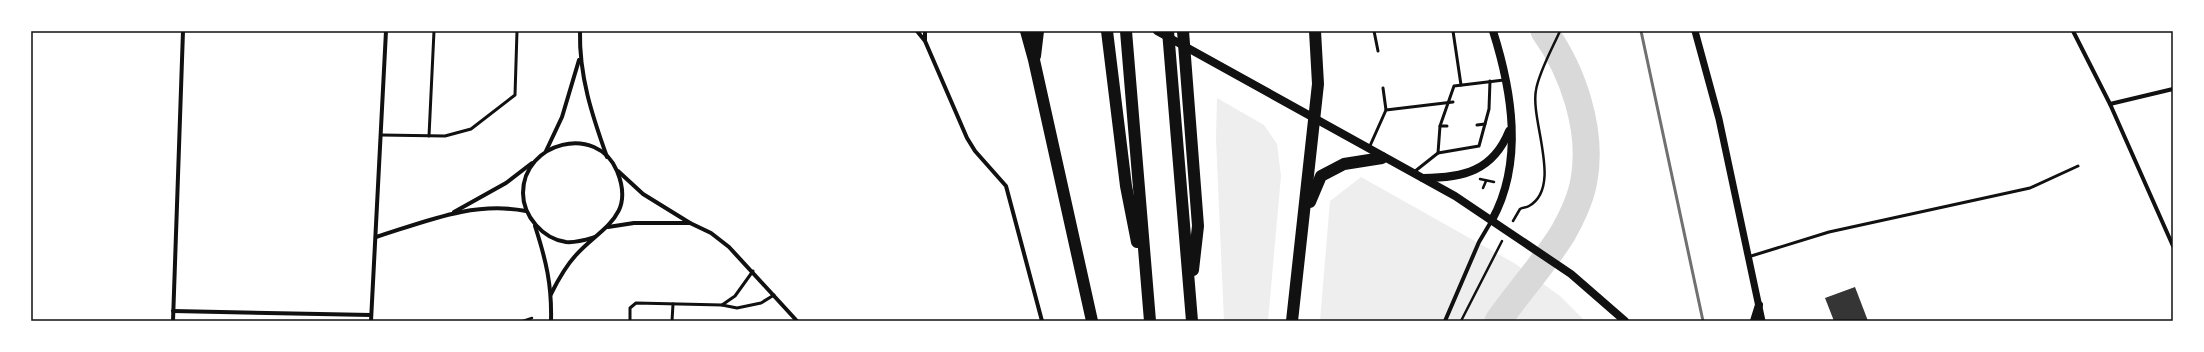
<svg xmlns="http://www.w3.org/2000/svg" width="2204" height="352" font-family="Overpass,sans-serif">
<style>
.green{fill:#eee}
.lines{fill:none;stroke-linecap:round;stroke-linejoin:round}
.river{stroke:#d9d9d9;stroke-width:27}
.building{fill:#353535}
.path{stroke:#111;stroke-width:2.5}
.service{stroke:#111;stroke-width:3}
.minor{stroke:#111;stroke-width:4}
.tertiary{stroke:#111;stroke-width:7}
.secondary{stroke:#111;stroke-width:8}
.motorway{stroke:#111;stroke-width:12}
.rail{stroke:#707070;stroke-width:3}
.neatline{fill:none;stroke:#111;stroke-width:1.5}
</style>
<rect width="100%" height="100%" fill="#fff"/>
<g class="green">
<polygon points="1217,98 1264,125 1277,144 1281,176 1268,321 1224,321 1216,139"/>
<polygon points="1361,177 1514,263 1560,296 1585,321 1320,321 1330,201"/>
</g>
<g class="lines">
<path class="river" d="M1498,321c21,-30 46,-57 65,-88 9,-16 18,-34 21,-53 9,-50 -11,-109 -40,-149"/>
</g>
<polygon class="building" points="1855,287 1868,321 1834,321 1825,298"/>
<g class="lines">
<g class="path">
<polyline points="1480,179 1494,182"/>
<polyline points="1483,188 1486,181"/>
<path d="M1513,221l7,-12c3,-2 6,-1 9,-3 34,-19 1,-85 7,-116 3,-18 16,-41 24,-59"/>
<polyline points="523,321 532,318"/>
<polyline points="1461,321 1502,241"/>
</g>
<g class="service">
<polyline points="1374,31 1378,51"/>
<polyline points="1453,31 1461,85"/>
<polyline points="1383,88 1386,110"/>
<polyline points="1477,125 1485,124"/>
<polyline points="1440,126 1447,126"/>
<polyline points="381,135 445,136 471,129 515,95 517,31"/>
<polyline points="429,136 434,31"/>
<polyline points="1369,148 1386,110 1453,102"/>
<polyline points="1438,153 1479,146 1489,109 1490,81"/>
<polyline points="1414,172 1438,153 1440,126 1454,86 1504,80"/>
<polyline points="1748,257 1829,232 2030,188 2078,166"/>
<polyline points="722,305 735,296 753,271"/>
<polyline points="630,321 630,308 636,303 722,305 737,308 761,303 774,295"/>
<polyline points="672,321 673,304"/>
</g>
<g class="minor">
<path d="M580,31c-1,45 12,84 27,126"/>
<polyline points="917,31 925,41 967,138 975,151 1006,186 1042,321"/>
<polyline points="2073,31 2110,104 2173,246"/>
<polyline points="925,40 925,31"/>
<polyline points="2110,104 2173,89"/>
<polyline points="546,151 562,117 579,60"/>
<polyline points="618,171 643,194 690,223 711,233 729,247 797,321"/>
<polyline points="454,212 506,183 532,163"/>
<path d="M535,226c11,34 17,59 16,95"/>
<polyline points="608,227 634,223 690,223"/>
<path d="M376,237c51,-16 97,-36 150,-26"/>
<path d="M551,294c7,-14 14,-27 25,-39 24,-27 60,-38 41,-84 -20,-48 -94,-29 -94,22 0,23 20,46 43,49 10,1 19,-2 29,-5"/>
<polyline points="173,311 371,315"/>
<polyline points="173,321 183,31"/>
<polyline points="371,321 386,31"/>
<polyline points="1445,321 1479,242 1492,220"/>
</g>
<polyline class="tertiary" points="1695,31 1719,119 1762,321"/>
<g class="secondary">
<polyline points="1157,31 1455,196 1571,274 1625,321"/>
<path d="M1423,178c40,0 70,-7 86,-47"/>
<path d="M1492,220c32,-58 20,-129 1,-189"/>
<polyline points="1754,321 1759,305"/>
</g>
<g class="motorway">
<polyline points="1026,31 1034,60 1092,321"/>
<polyline points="1107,31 1126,186 1137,242"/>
<polyline points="1126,31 1150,321"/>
<polyline points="1168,31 1192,321"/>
<polyline points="1183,31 1198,226 1193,270"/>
<polyline points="1035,56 1038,31"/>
<polyline points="1310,202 1321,176 1344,164 1382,158"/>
<polyline points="1292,321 1318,84 1315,31"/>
</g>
<polyline class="rail" points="1641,31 1703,321"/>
</g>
<rect width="2204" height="352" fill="none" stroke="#ffffff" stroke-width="64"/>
<rect x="32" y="32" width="2140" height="288" class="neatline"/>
</svg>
